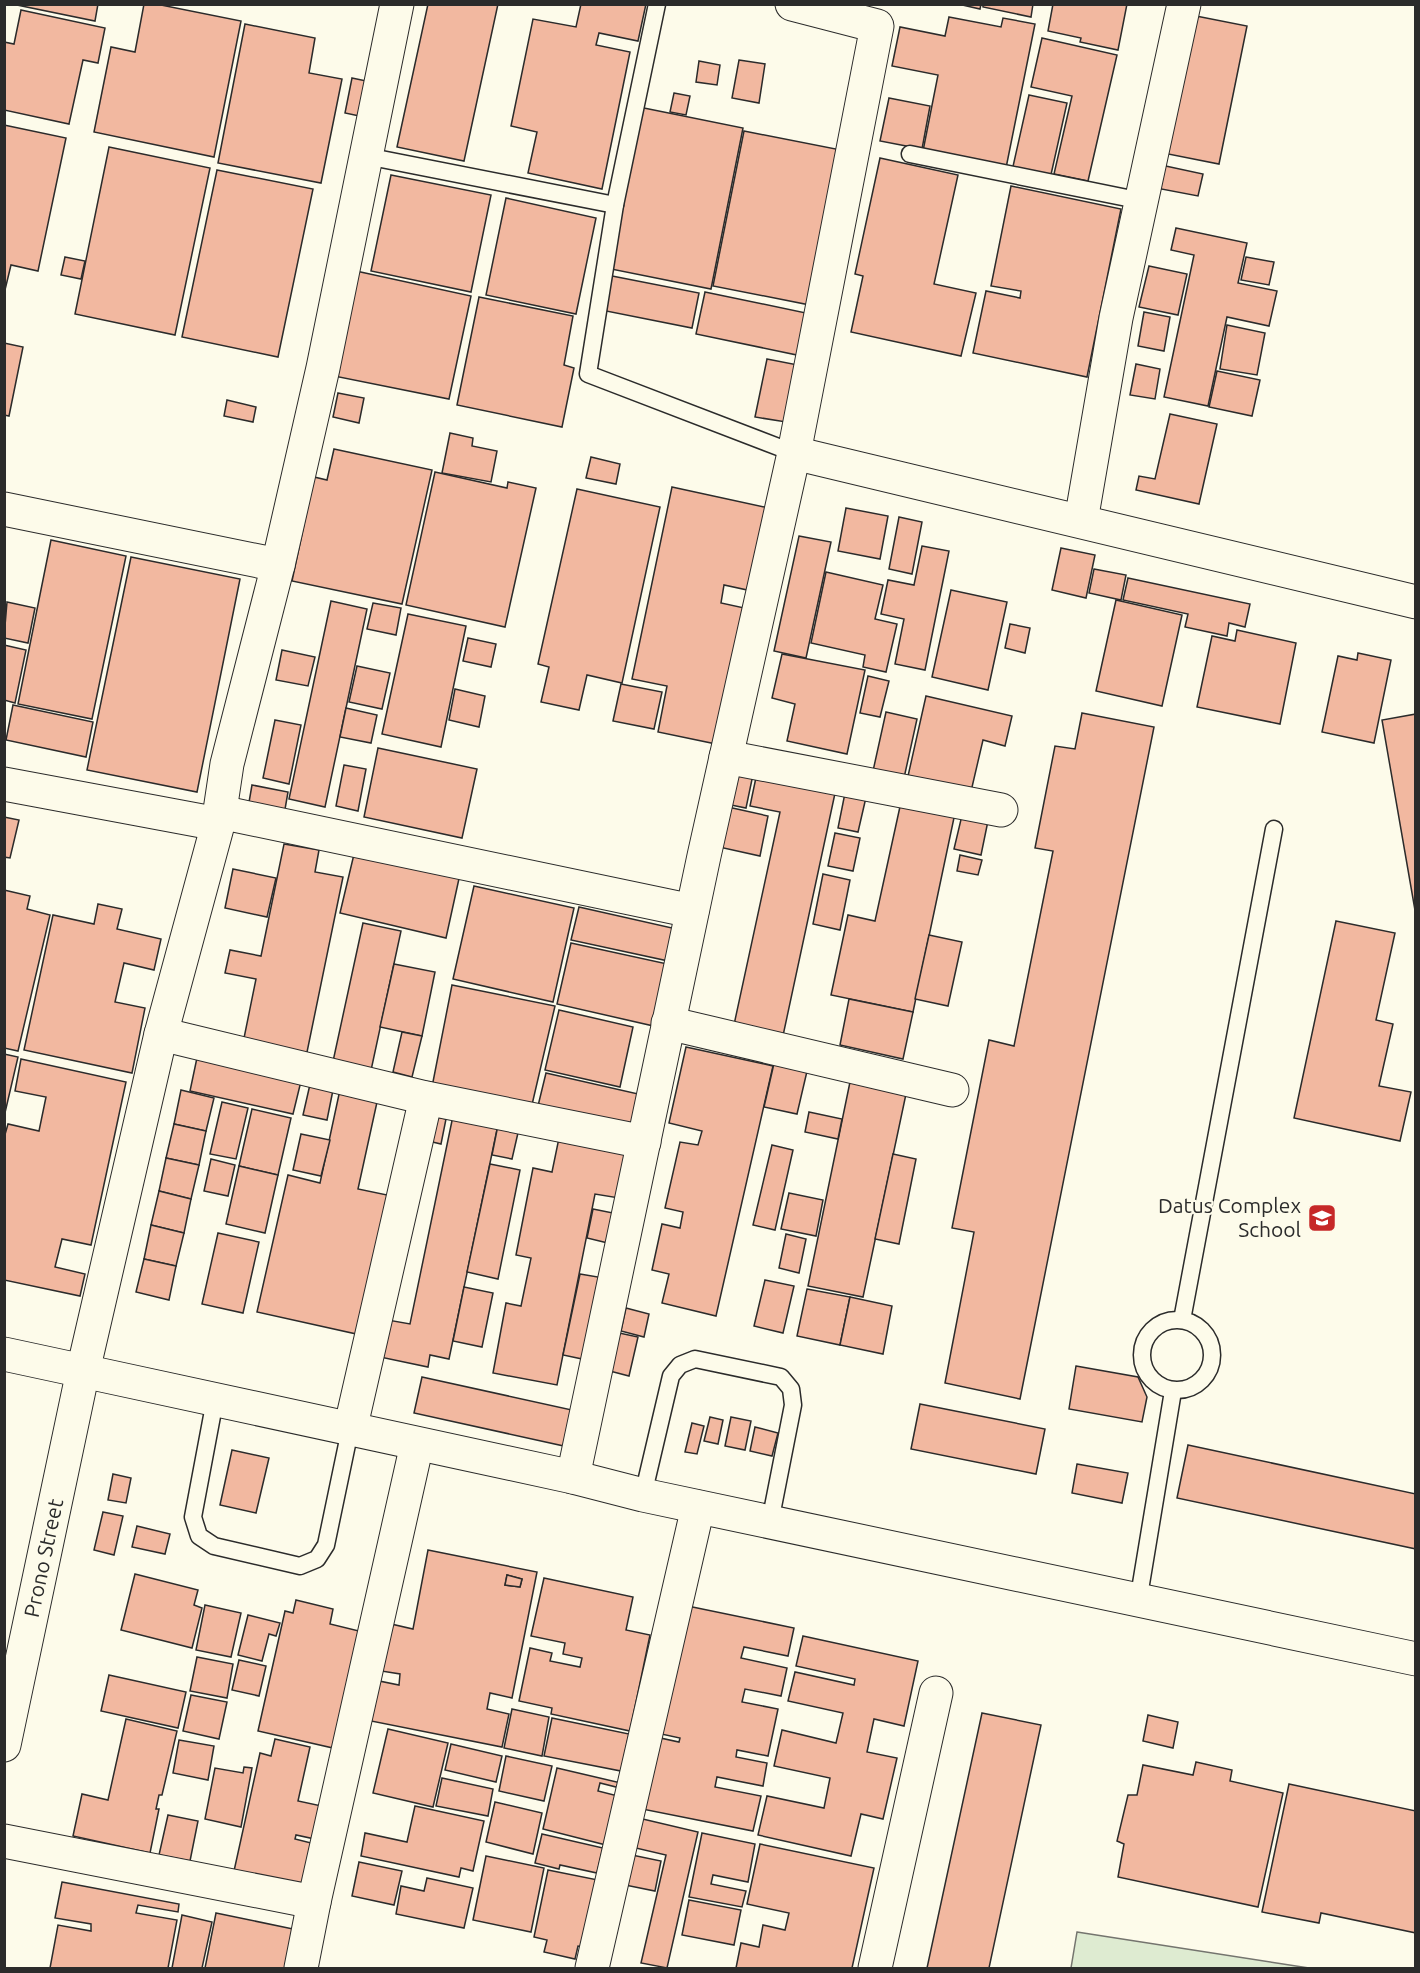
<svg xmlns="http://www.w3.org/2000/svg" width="1420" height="1973" font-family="Ubuntu,sans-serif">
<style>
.green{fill:#deebd1;stroke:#74746e;stroke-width:1.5}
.building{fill:#f2b8a0;stroke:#2b2b2b;stroke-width:1.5;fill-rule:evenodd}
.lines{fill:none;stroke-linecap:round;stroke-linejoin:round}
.lane-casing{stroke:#2b2b2b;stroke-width:19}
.street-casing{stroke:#2b2b2b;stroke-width:35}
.secondary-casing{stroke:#2b2b2b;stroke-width:35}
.lane{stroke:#fdfbea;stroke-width:16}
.street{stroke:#fdfbea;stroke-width:33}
.secondary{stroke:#fdfbea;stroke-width:33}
.labels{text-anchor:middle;stroke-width:4.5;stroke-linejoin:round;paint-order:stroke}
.poi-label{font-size:21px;fill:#2b2b2b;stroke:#fdfbea;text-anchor:end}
.street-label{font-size:21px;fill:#2b2b2b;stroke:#fdfbea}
</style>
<rect width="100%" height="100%" fill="#fdfbea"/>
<polygon class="green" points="1077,1932 1309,1968 1071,1968"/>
<g class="building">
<polygon points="12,4 98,4 95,21"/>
<polygon points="144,4 156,4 241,21 214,157 94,132 111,47 135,52"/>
<polygon points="428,4 498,4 464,161 397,147"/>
<polygon points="581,4 646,4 638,41 599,33 596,45 630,52 602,189 528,173 537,132 511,126 533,19 576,27"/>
<polygon points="958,4 981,4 980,9"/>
<polygon points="983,4 1033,4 1031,17 983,7"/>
<polygon points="1053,4 1127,4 1118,50 1080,42 1081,38 1048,31"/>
<polygon points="21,10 105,28 98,63 83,60 69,124 4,110 4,42 14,44"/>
<polygon points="1191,15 1247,26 1219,164 1163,153"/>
<polygon points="949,17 1001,27 1003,18 1035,24 1006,168 923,151 938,75 892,66 900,27 945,36"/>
<polygon points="245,24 315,38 309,73 342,79 321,183 218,163"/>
<polygon points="1042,38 1117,55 1088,181 1054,174 1072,96 1031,87"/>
<polygon points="739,60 765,64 759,103 732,98"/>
<polygon points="699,61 720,65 717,85 696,82"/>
<polygon points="352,78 376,83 369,118 345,113"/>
<polygon points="674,93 690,96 686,115 670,112"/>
<polygon points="1029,95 1067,103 1050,179 1012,171"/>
<polygon points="889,98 930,106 922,149 880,141"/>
<polygon points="639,107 743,128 711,289 606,268"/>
<polygon points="4,125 66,138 38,271 11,265 4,294"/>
<polygon points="744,131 841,150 810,305 713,286"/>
<polygon points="109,147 210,168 175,335 75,314"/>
<polygon points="880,158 958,175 934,284 976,293 961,356 851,332 863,276 855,274"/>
<polygon points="1161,165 1203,174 1198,196 1156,188"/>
<polygon points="217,170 313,189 278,357 182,337"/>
<polygon points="391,175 491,195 471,292 371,271"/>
<polygon points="1011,186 1121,209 1087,377 973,353 986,291 1020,298 1021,291 991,286"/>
<polygon points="506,198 596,218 576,314 486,295"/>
<polygon points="1176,228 1247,243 1238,283 1277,291 1269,326 1227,317 1208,406 1164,397 1194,255 1171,250"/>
<polygon points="65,257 85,261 81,279 61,275"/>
<polygon points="1246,257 1274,262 1269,285 1241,280"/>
<polygon points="1149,266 1187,274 1178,315 1139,307"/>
<polygon points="356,271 471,296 449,399 334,376"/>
<polygon points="607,275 699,293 692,328 601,310"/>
<polygon points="705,292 806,313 797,355 696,334"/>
<polygon points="479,297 573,316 564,365 574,368 562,427 457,405"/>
<polygon points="1144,312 1170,317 1164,351 1138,346"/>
<polygon points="1227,325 1265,333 1257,375 1220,369"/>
<polygon points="4,343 23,347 9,416 4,415"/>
<polygon points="767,359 798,365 786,422 755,417"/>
<polygon points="1136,364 1160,369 1155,399 1130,395"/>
<polygon points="1217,371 1260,380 1252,416 1209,407"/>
<polygon points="338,393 364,398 359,423 333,417"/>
<polygon points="227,400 256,407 253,422 224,416"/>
<polygon points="1170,414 1217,424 1199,504 1136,490 1139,476 1155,479"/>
<polygon points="450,433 473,438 472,446 497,451 491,482 442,473"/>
<polygon points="334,449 432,470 402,604 292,581 314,477 327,480"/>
<polygon points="591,457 620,464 616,484 586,478"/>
<polygon points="435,472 507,488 508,482 536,488 505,627 406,605"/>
<polygon points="672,487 769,508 752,591 724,585 721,603 749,609 721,745 658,732 667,686 632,679"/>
<polygon points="577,489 660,507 622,683 587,675 579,710 541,702 549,667 538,664"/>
<polygon points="846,508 888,516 880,559 838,551"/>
<polygon points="899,517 922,522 912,574 889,569"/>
<polygon points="799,536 831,542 806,658 774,651"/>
<polygon points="51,540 126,556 92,719 18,704"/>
<polygon points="922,546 949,551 925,670 895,664 904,619 881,614 888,580 914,585"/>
<polygon points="1061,548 1095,555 1086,598 1052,590"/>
<polygon points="131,557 240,579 197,792 87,770"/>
<polygon points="1094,569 1126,575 1121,600 1089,593"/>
<polygon points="826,572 883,585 875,619 897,624 886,672 863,667 865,655 811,643"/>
<polygon points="1128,578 1250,604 1245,627 1229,623 1227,636 1185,627 1188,614 1123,600"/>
<polygon points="951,590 1007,602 988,690 932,677"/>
<polygon points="1116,600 1182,615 1162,706 1096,691"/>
<polygon points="331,601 367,609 325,807 289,799"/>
<polygon points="7,602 35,608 28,643 4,638"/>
<polygon points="373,603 401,608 396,635 367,629"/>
<polygon points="408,614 466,626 441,747 382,734"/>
<polygon points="1010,624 1030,628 1025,653 1005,648"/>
<polygon points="1237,630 1296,643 1280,724 1197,707 1212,636 1235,641"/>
<polygon points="468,638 496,644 491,667 463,661"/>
<polygon points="4,645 26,650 15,703 4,700"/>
<polygon points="282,650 315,657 308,686 276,680"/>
<polygon points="1358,653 1391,660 1374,743 1322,732 1338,656 1357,660"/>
<polygon points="782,654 865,670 847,754 787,741 795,704 772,698"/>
<polygon points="357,666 390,673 382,709 349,702"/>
<polygon points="868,676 889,681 880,717 860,713"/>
<polygon points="621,684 662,692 654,729 613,721"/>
<polygon points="455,689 485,696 479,727 449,720"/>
<polygon points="926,696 1012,716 1005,746 983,740 969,800 906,785"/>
<polygon points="13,705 93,722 86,757 6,740"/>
<polygon points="346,708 377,715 371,743 340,737"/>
<polygon points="886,712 917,719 904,778 873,771"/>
<polygon points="1082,713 1154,727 1020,1399 945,1383 974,1232 952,1228 989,1040 1014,1046 1053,851 1035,848 1055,746 1075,749"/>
<polygon points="1416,714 1416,916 1382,720"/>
<polygon points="275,720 301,725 289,784 263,778"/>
<polygon points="378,748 477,769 462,838 364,817"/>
<polygon points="734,760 755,765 746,808 726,804"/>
<polygon points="344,765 366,769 358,811 336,806"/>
<polygon points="758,768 837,784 781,1045 732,1034 780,812 750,806"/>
<polygon points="252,785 288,792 284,815 248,808"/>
<polygon points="846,788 867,793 858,832 838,828"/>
<polygon points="901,802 955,813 913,1012 831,995 848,915 875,921"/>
<polygon points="728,807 768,816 760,856 719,847"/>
<polygon points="963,811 989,816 981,855 954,849"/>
<polygon points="4,817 19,820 10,858 4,857"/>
<polygon points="835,833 860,838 853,871 828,866"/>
<polygon points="284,844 319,850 315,872 343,877 306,1057 243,1043 256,979 225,973 230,950 261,956"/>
<polygon points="355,850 460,874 446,938 340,913"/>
<polygon points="960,855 982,860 978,875 957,871"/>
<polygon points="233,869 276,878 267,917 225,908"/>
<polygon points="823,874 850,880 840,930 813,924"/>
<polygon points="474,886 574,908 553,1002 453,979"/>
<polygon points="4,890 30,896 27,909 50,915 18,1051 4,1048"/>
<polygon points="98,904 122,909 117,929 161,939 154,970 124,963 115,1002 145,1008 132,1073 24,1050 53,915 94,924"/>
<polygon points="579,907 681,930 673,962 571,940"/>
<polygon points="1336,921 1395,933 1376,1020 1393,1024 1379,1086 1411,1092 1400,1141 1294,1118"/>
<polygon points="363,923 401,931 370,1075 332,1066"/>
<polygon points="929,935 962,942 948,1006 915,999"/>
<polygon points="571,943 672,965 658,1027 557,1004"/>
<polygon points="394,964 435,972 422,1036 380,1027"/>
<polygon points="452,985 555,1006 531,1109 432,1087"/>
<polygon points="849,999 913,1012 903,1059 840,1045"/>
<polygon points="559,1010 633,1027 620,1087 545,1070"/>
<polygon points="402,1032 422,1036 412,1077 393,1072"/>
<polygon points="686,1047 773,1066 716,1316 662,1303 669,1274 652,1270 662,1224 680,1228 683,1212 665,1208 680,1142 698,1145 702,1131 669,1123"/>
<polygon points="198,1053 302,1077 293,1114 190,1091"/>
<polygon points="4,1054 18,1057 4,1117"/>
<polygon points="21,1059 126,1082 91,1245 62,1239 55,1267 85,1274 80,1296 4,1280 4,1138 8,1124 39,1131 46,1097 15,1091"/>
<polygon points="775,1059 808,1067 797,1114 764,1107"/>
<polygon points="546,1073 647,1096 639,1133 537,1110"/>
<polygon points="311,1080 334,1085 327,1120 303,1115"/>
<polygon points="850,1082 906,1094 863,1297 808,1286"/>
<polygon points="341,1085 379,1093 358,1189 392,1196 361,1335 257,1312 288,1175 320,1183"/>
<polygon points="181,1090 214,1098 206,1131 174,1124"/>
<polygon points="222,1102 248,1108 236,1159 210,1154"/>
<polygon points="252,1109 291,1118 278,1175 239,1166"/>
<polygon points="454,1111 499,1120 449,1359 430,1355 428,1367 380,1357 388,1320 410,1324"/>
<polygon points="809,1112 842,1119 838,1139 805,1132"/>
<polygon points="429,1115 446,1119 441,1144 424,1140"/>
<polygon points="499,1120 520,1124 512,1159 492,1155"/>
<polygon points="174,1124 206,1131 199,1165 166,1158"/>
<polygon points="560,1133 635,1147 625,1199 595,1194 557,1385 493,1373 506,1303 521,1306 531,1258 516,1255 533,1168 552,1172"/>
<polygon points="301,1134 330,1140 321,1176 293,1170"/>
<polygon points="772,1145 793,1150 775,1230 753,1225"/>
<polygon points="893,1154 916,1159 899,1244 875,1239"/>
<polygon points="166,1158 199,1165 191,1199 159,1191"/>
<polygon points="211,1159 235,1165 228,1196 204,1191"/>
<polygon points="490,1164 520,1170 498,1279 467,1272"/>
<polygon points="239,1166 278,1175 265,1233 226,1224"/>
<polygon points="159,1191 191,1199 184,1233 151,1225"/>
<polygon points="789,1193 823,1200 816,1236 781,1229"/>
<polygon points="593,1209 618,1214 612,1244 587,1238"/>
<polygon points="151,1225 184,1233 176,1266 144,1259"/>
<polygon points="218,1233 259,1242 243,1313 202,1304"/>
<polygon points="786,1234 806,1239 799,1273 779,1268"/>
<polygon points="144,1259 176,1266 169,1300 136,1292"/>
<polygon points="580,1274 604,1278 587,1360 563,1355"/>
<polygon points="765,1280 794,1286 783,1333 754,1326"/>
<polygon points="464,1287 493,1293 482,1347 453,1341"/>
<polygon points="807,1289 850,1297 840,1345 797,1336"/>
<polygon points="850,1297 892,1306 883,1354 840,1345"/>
<polygon points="626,1308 649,1314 644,1337 621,1331"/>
<polygon points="610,1331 638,1337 629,1376 602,1369"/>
<polygon points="1076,1366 1138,1377 1147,1397 1142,1422 1069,1409"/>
<polygon points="422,1377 581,1412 573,1448 414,1413"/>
<polygon points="920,1404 1045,1429 1036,1474 911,1449"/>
<polygon points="710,1417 723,1420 718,1444 704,1441"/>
<polygon points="731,1417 751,1421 745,1450 725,1446"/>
<polygon points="692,1423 704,1426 697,1454 685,1452"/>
<polygon points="755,1427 778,1433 772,1456 750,1451"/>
<polygon points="1188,1445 1416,1494 1416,1549 1177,1498"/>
<polygon points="232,1450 269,1458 256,1513 220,1505"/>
<polygon points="1077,1464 1128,1473 1122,1503 1072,1493"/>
<polygon points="113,1474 131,1478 126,1503 108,1500"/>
<polygon points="103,1512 123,1516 114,1555 94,1550"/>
<polygon points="137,1526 170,1534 165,1554 132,1547"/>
<path d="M428,1550l109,22 -25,126 -22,-5 -3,16 22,5 -7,33 -131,-26 8,-40 20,4 1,-11 -19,-3 10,-47 22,5zM507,1575l15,4 -2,8 -15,-2z"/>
<polygon points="135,1574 198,1590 194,1605 202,1608 192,1648 121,1630"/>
<polygon points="507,1575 522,1579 520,1587 505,1585"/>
<polygon points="544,1578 633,1597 626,1630 650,1635 630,1731 551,1714 552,1708 519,1701 530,1648 552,1653 550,1661 580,1667 582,1658 563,1654 565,1643 531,1636"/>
<polygon points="296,1600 333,1609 330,1624 359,1631 333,1748 258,1731 285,1611 293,1613"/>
<polygon points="678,1604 794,1628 788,1656 744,1647 741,1658 787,1668 781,1696 745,1689 742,1702 778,1709 768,1756 737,1750 736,1757 767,1763 763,1786 717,1777 715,1787 761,1796 753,1831 637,1808 651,1736 679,1742 680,1738 652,1732"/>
<polygon points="205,1605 241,1613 231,1657 196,1650"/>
<polygon points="248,1615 280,1623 276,1636 269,1634 262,1661 238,1655"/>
<polygon points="803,1636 918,1661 904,1726 874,1719 867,1752 897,1758 883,1819 861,1814 851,1856 758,1835 767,1796 824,1808 830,1778 774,1766 782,1730 836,1743 843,1713 788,1701 795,1672 854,1685 855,1679 796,1666"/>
<polygon points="197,1657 233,1664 227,1698 190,1691"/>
<polygon points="239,1660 266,1666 259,1696 232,1690"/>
<polygon points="109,1675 186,1692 178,1728 101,1711"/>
<polygon points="191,1695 227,1702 219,1739 183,1731"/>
<polygon points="512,1709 549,1717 542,1756 504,1748"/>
<polygon points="982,1713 1041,1725 989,1968 927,1968"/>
<polygon points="1148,1715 1178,1722 1173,1748 1143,1741"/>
<polygon points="552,1718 629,1734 621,1771 544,1756"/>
<polygon points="126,1719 177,1731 162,1795 159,1795 156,1809 159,1809 150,1853 73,1836 82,1794 108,1800"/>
<polygon points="388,1729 448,1743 433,1807 373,1793"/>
<polygon points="275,1739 310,1747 298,1801 331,1808 324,1841 296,1835 295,1839 323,1846 313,1888 234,1871 260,1753 271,1756"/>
<polygon points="179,1740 214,1746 208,1780 173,1773"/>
<polygon points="451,1744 502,1756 496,1782 445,1770"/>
<polygon points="506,1756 552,1766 544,1801 499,1791"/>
<polygon points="1196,1762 1232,1770 1230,1781 1283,1793 1258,1907 1118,1877 1124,1844 1117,1841 1128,1795 1137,1795 1143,1765 1193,1775"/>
<polygon points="244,1767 252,1768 241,1827 205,1819 215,1768 243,1773"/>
<polygon points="557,1768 621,1783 620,1788 600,1783 598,1791 618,1796 606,1845 543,1829"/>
<polygon points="442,1778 493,1789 488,1816 436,1806"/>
<polygon points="1289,1784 1416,1811 1416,1933 1321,1913 1319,1923 1262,1912"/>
<polygon points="495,1802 542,1813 533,1854 486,1842"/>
<polygon points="415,1806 484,1821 473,1871 461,1868 459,1877 361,1856 365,1833 407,1842"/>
<polygon points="168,1815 198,1821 190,1861 159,1855"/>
<polygon points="630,1816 698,1832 667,1968 641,1963 666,1855 623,1845"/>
<polygon points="702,1833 755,1844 748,1882 713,1875 711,1884 746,1891 742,1907 689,1897"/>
<polygon points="542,1834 603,1848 597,1873 560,1865 559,1869 535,1863"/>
<polygon points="760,1844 874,1868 852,1968 736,1968 741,1943 759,1947 763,1925 785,1930 789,1913 747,1904"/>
<polygon points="627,1854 661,1861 655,1891 620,1884"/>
<polygon points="486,1856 544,1868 531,1932 473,1920"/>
<polygon points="359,1862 402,1871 394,1905 352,1896"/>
<polygon points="548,1870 598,1880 584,1947 578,1946 575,1959 544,1952 547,1940 534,1937"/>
<polygon points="427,1878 473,1888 464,1928 396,1914 401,1886 424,1891"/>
<polygon points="62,1882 179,1904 178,1912 138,1905 136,1913 177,1920 168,1968 50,1968 58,1925 91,1931 91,1924 55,1918"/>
<polygon points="689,1900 741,1910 734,1945 682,1935"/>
<polygon points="216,1913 298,1930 290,1968 205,1968"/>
<polygon points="182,1915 212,1922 202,1968 172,1968"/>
</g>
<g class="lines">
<g class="lane-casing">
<g id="lane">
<polyline points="657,4 615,205 588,374 794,453"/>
<polyline points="910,154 1142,201"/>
<polyline points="366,156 615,205"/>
<circle cx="1177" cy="1355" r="35"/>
<polyline points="1182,1320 1274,829"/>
<polyline points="215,1400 193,1517 199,1536 214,1546 300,1566 317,1559 326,1545 350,1430"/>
<polyline points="643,1495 671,1376 680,1365 695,1359 781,1377 791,1389 793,1405 770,1522"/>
<polyline points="1138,1602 1173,1391"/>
</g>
</g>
<g class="street-casing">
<g id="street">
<polyline points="794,453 1416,602"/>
<polyline points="4,509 278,565"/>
<polyline points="1081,521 1116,318 1184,4"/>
<polyline points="726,757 1001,810"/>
<polyline points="4,784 218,824"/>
<polyline points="220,812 692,911"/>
<polyline points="668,1023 952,1090"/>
<polyline points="161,1034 426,1098 644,1142"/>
<polyline points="4,1354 83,1371 161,1034 218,824 227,764 278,565 323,368 397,4"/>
<polyline points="350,1430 426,1098"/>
<polyline points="573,1477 704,856 794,453 877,26 792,4"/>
<polyline points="4,1841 314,1902"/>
<polyline points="301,1968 314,1902 417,1444"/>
<polyline points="592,1968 698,1507"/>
<polyline points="875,1968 936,1693"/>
</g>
</g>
<g class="secondary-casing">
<polyline id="secondary" points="4,1745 83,1371 573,1477 643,1495 1416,1659"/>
</g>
<use href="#lane" class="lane"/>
<use href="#street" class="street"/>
<use href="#secondary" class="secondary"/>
</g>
<defs>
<g id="school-square" transform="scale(1.5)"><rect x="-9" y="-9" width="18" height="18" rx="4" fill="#c62828" stroke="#fdfbea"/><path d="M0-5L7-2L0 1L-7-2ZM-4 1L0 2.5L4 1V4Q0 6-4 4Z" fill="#fff"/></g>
</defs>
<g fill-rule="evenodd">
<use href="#school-square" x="1322" y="1218"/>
</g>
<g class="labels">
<g class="poi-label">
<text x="1301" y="1213">Datus Complex<tspan x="1301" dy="24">School</tspan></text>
</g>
<g class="street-label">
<text transform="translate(44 1558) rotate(-78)" y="7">Prono Street</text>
</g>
</g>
<rect width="1420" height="1973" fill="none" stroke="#2b2b2b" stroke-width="12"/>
</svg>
